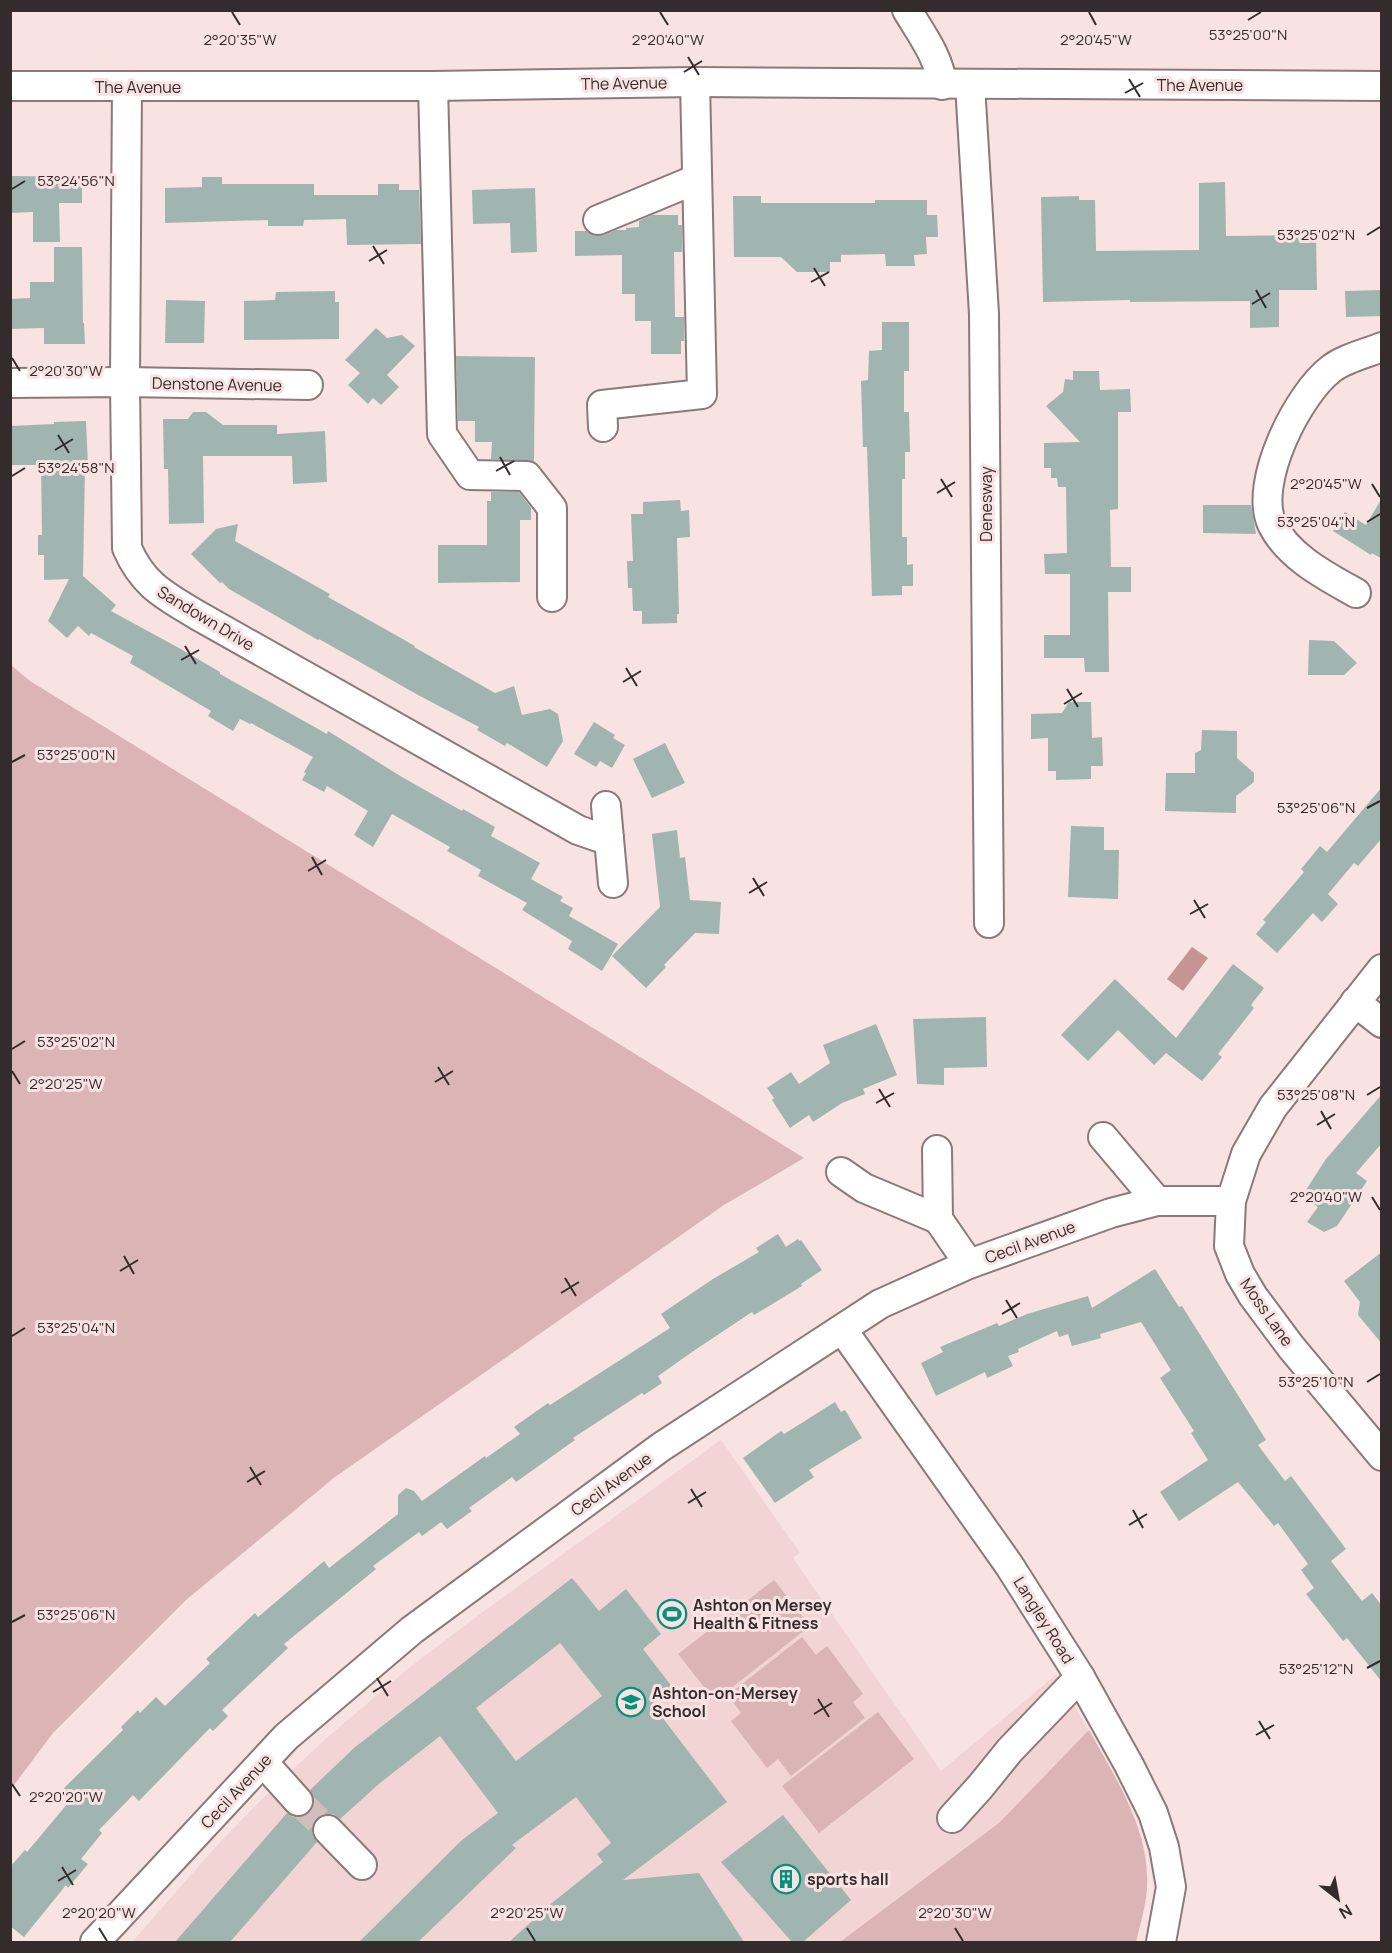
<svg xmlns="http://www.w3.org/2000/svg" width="1392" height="1953" font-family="Manrope,sans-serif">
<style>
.built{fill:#f2d4d4}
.green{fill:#dbb5b5}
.water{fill:#c59494}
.building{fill:#a1b5b0;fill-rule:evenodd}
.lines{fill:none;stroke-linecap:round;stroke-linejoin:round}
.minor-tunnel{stroke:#d1bebe;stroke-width:28;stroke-dasharray:28 14;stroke-linecap:butt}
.minor-casing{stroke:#8c7979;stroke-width:32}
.minor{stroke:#fff;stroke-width:28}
.ticks{fill:none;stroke:#342c2c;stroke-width:2}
.labels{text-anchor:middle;stroke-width:6;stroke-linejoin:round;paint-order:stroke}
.street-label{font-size:16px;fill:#342c2c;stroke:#f8e2e2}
.poi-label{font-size:16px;font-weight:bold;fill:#342c2c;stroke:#f8e2e2;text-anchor:start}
.ticks-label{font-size:15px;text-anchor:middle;fill:#342c2c;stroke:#f8e2e2;stroke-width:6;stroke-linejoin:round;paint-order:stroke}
</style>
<rect width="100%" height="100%" fill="#f8e2e2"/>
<polygon class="built" points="721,1440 800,1553 793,1558 941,1771 1057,1674 1113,1775 1135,1819 1141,1835 1146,1859 1147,1890 1136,1942 132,1942 220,1842 278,1783 330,1735 409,1668 480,1614"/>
<g class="green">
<polygon points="11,665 30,681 804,1158 724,1205 335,1477 186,1600 53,1733 11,1789"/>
<polygon points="774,1580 810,1626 715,1701 678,1654"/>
<polygon points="802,1637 816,1655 827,1646 863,1694 853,1702 865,1718 791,1776 778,1759 767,1768 731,1721 741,1713 728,1695"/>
<polygon points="878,1712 914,1759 819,1833 782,1786"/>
<path d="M1089,1730c27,49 61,100 58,158 -1,18 -7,37 -11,54h-296l159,-119z"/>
</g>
<polygon class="water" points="1192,947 1208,958 1183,991 1167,979"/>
<g class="building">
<polygon points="10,176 82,177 82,203 59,203 60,242 33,242 33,212 10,213"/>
<polygon points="202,177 222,177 222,184 314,184 314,195 378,195 378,184 399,184 399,190 419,190 421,244 347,245 346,219 304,220 303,226 268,226 268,220 165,223 165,188 202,187"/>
<polygon points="1225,182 1226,236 1316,235 1317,290 1279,290 1279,327 1250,328 1250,301 1130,302 1130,300 1043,302 1041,197 1079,196 1079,200 1095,200 1096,251 1199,250 1199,183"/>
<polygon points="535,188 537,252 511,253 510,223 473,224 472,190"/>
<polygon points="733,196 761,196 761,203 875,203 875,200 927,200 927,215 937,215 938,237 926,237 927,254 914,255 915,266 886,266 885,254 841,255 841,262 830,262 830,272 797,272 781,257 734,257"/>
<polygon points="652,215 678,215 678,225 682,225 682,252 674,252 675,317 684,317 684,341 681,341 681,354 651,354 651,321 635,321 635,294 622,294 622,255 575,256 575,231 586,231 595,236 604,235 616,230 626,230 626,228 639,227 639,221"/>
<polygon points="54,247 82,247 83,323 84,323 85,344 44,344 44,328 10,329 10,299 30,298 30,282 54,282"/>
<polygon points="1382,290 1382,316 1346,317 1345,291"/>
<polygon points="335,291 335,302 339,302 339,339 244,340 244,301 275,300 276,292"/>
<polygon points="166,300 205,301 204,343 165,343"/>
<polygon points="882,322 909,322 909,371 904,371 904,412 909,412 910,452 905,452 905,479 902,479 902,537 907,537 907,565 913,564 913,586 902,586 902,595 872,596 867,447 863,447 861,381 868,380 869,351 882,350"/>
<polygon points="376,328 387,338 402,335 415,346 387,375 399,387 381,405 373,398 368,404 348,385 360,373 345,360"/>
<polygon points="456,356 535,357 534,461 491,459 492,442 475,442 475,421 458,421"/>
<polygon points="1073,371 1099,371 1100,390 1130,389 1131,412 1118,412 1118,509 1110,510 1111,567 1131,567 1131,592 1108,592 1109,672 1085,672 1084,658 1044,658 1044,635 1070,635 1070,574 1045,574 1044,554 1067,553 1066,487 1058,487 1057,478 1051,478 1051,468 1044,468 1044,443 1080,442 1046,406 1063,392 1065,379 1073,380"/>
<polygon points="193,412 206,412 223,425 277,425 277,434 325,431 327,482 293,484 292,456 203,456 204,523 169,524 168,469 164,469 163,419 188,419"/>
<polygon points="86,421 88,467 85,467 83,576 116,605 111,611 179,648 220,672 220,674 327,734 328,731 402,777 462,811 463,809 495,827 491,836 540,863 531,879 563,897 560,901 573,908 569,916 618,944 602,971 568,949 572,941 522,910 527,903 478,876 481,870 447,851 450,847 392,814 373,847 354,835 368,811 327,786 324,792 302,780 306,773 304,772 313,757 251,723 250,724 240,719 233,731 208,716 211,711 130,663 133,656 91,633 89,636 78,626 67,638 48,621 69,579 44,580 44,555 38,555 38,535 42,535 41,465 10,465 10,426 54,424 54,422"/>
<polygon points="491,492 519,492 531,508 531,520 520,520 520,582 438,583 438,545 487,545 487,501 491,501"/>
<polygon points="1382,498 1382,559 1372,553 1371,555 1333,531 1345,512 1366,525"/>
<polygon points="680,500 681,511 689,510 690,537 677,538 679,614 677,614 677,623 642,624 642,611 633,611 632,588 628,588 627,561 633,561 631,514 643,514 643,502"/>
<polygon points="1203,505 1251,505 1256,534 1203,533"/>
<polygon points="238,524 235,541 330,594 328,597 415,646 414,647 495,693 514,686 522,715 550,709 558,714 563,741 547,767 507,743 505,746 477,730 479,727 418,695 319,639 318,640 229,589 222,582 220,583 191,554 216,529"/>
<polygon points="1309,640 1334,641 1357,663 1344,675 1308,675"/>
<polygon points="1069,702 1091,702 1092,738 1102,737 1103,766 1091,766 1091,779 1056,780 1056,771 1048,771 1048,738 1031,739 1031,714 1062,713"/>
<polygon points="594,722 615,735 613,738 625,745 612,768 600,761 596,767 574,754"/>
<polygon points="1202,730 1237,731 1237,758 1254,773 1254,782 1236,796 1236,813 1165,811 1166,773 1195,773 1195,753 1201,750"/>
<polygon points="665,743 685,783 652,798 633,759"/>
<polygon points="1382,787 1382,838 1358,866 1354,863 1328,894 1338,904 1322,922 1313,913 1277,953 1256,934 1266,922 1263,920 1304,872 1301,869 1320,846 1327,852"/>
<polygon points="1071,826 1104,827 1104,850 1119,850 1118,899 1068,897"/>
<polygon points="677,830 680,858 685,857 690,900 721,902 719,934 695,933 664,965 666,967 646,988 612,956 660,907 652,834"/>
<polygon points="1233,964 1264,988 1251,1005 1254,1008 1218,1054 1222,1057 1202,1081 1166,1053 1154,1065 1118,1030 1088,1061 1061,1035 1115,979 1176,1038"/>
<polygon points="986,1017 987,1067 944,1068 944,1085 917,1084 913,1019"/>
<polygon points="876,1024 897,1075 863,1089 865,1094 842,1103 813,1122 809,1115 790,1128 772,1100 774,1098 767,1088 791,1072 799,1084 830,1063 823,1045"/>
<polygon points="1382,1094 1382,1143 1356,1173 1367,1181 1337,1226 1324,1232 1307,1222 1318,1207 1302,1196 1326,1159"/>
<polygon points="778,1234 786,1247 798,1239 799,1241 801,1240 822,1270 801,1284 802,1286 754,1315 752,1312 692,1352 658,1376 662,1383 644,1395 642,1393 573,1438 575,1440 516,1482 512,1477 469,1508 472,1511 447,1529 441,1522 422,1536 419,1532 373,1566 376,1569 284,1644 288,1648 222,1710 228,1716 213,1731 210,1728 139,1801 133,1795 99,1830 102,1833 81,1859 88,1864 68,1888 66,1885 24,1937 10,1926 10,1867 25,1850 27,1852 73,1797 64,1788 123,1730 121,1727 138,1710 140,1713 156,1697 165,1706 210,1663 206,1659 255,1613 258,1617 324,1561 329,1568 398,1514 398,1495 406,1488 414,1491 422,1501 485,1456 486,1458 520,1434 514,1427 548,1403 550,1405 670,1328 661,1314 713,1279 759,1252 756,1248"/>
<polygon points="1382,1252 1382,1344 1358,1315 1360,1302 1344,1281"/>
<polygon points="1155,1269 1179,1307 1182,1306 1266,1440 1258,1445 1285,1481 1291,1476 1346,1549 1331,1561 1362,1601 1372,1593 1382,1606 1382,1682 1347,1638 1343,1641 1306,1594 1314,1588 1301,1570 1308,1564 1278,1523 1274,1526 1238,1482 1179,1521 1160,1492 1208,1460 1191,1433 1194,1431 1160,1378 1171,1370 1141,1322 1100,1334 1101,1338 1072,1346 1068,1334 1059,1337 1057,1331 1018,1349 1019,1352 1008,1356 1013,1366 987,1378 985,1372 936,1396 921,1363 943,1352 940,1347 997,1323 999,1326 1027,1314 1088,1296 1092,1308"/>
<polygon points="835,1402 841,1412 845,1410 862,1438 809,1470 814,1477 775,1503 743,1458 781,1431 784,1434"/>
<path d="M572,1578l27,33 27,-22 35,45 -18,15 30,39 -21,16 75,98 -104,78 76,-7 45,69h-235l43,-39 51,-41 -6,-8 14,-11 -35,-46 -64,48 4,3 -98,94h-59l103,-102 36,-27 -58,-77 -60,47 -40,36 -7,-5h-8l-9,5 -4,6v8l5,9 -87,100h-55l112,-129 6,4h8l8,-4 4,-6 1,-9 -4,-8 44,-42zM560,1643l42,53 -86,65 -40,-53z"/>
<polygon points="783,1815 851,1900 803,1942 792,1942 721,1862"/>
</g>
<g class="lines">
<polyline class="minor-tunnel" points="298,1801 328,1830"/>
<g class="minor-casing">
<g id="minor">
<path d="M907,10c13,22 33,48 35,75"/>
<polyline points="970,85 984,314 989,923"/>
<polyline points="10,86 433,86 695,82 1382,86"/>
<polyline points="433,86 442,434 470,475 527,476 552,508 552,597"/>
<path d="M127,87l-2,295 2,166c16,37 37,47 70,67l381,215 20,7 11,2"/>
<polyline points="598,220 697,179"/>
<polyline points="10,383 125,382 308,385"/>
<polyline points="603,427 602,405 702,394 695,82"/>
<path d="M1356,593c-30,-17 -68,-36 -84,-69 -19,-41 26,-130 59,-155 12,-10 36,-16 51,-22"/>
<polyline points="606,806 613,883"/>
<polyline points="1382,969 1273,1107 1246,1154 1231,1201 1229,1246 1240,1274 1253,1296 1291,1347 1382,1456"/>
<polyline points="1355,1002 1382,1023"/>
<polyline points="1103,1137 1157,1201"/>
<polyline points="937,1150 938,1219 969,1264"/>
<polyline points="841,1172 864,1188 938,1219"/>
<polyline points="842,1329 1009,1565 1080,1677 1129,1765 1153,1813 1164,1847 1171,1887 1161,1942"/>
<polyline points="263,1762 298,1801"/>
<polyline points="952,1818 980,1787 1010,1750 1080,1677"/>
<polyline points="328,1830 362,1865"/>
<polyline points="95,1942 286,1737 412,1630 661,1447 880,1304 969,1264 1111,1213 1157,1201 1231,1201"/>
</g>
</g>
<use href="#minor" class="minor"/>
</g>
<path class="ticks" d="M232,12l8,13M660,12l8,13M1089,12l7,13M1248,20l13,-8M688,57l11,18M684,72l18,-11M1129,79l11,18M1125,93l18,-10M12,189l13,-8M1367,235l13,-8M373,246l11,18M369,261l18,-11M814,268l11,18M811,282l18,-10M1256,290l10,18M1252,304l18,-11M12,358l8,13M58,435l11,18M55,450l18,-11M500,457l10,18M496,471l18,-10M12,476l13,-8M941,479l11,18M1372,484l8,13M937,493l18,-11M1367,522l13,-8M185,646l11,18M181,660l18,-10M626,668l11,18M623,682l18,-11M1067,689l11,18M1064,704l18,-11M12,762l13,-7M1367,808l13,-7M312,857l10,18M308,871l18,-11M753,878l11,18M749,893l18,-11M1194,900l11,18M1190,914l18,-10M12,1049l13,-8M438,1067l11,18M12,1071l8,13M435,1082l18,-11M879,1089l11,18M1367,1095l13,-8M876,1103l18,-10M1321,1111l10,18M1317,1125l18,-11M1372,1197l8,13M124,1256l10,18M120,1271l18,-11M565,1278l11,18M561,1293l18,-11M1006,1300l11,18M1002,1314l18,-11M12,1336l13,-8M1367,1382l13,-8M250,1467l11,18M247,1482l18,-11M691,1489l11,18M688,1503l18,-11M1133,1510l10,18M1129,1525l18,-11M12,1622l13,-7M1367,1668l13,-7M377,1678l11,18M373,1692l18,-11M818,1699l11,18M814,1714l18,-11M1259,1721l11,18M1256,1735l18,-10M12,1784l8,12M62,1867l11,18M58,1881l18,-11M99,1928l8,13M527,1928l8,13M955,1928l8,13"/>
<defs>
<g id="stadium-ring" transform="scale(1.5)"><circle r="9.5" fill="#f8e2e2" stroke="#01917c" stroke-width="1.5"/><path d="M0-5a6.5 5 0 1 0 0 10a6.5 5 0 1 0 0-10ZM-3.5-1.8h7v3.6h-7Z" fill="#01917c"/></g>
<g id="school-ring" transform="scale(1.5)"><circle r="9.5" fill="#f8e2e2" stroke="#01917c" stroke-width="1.5"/><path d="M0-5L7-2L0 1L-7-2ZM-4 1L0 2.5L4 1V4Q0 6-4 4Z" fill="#01917c"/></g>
<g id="building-ring" transform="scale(1.5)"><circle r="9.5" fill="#f8e2e2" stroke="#01917c" stroke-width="1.5"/><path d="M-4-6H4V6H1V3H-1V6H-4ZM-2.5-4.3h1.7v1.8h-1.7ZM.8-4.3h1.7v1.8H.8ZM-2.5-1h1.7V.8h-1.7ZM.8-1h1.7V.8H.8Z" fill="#01917c"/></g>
</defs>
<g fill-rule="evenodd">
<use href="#stadium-ring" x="672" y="1614"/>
<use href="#school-ring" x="631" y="1702"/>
<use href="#building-ring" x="786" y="1879"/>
</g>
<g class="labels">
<g class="street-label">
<text transform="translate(624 83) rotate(-1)" y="6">The Avenue</text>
<text x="1200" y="91">The Avenue</text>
<text x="138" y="93">The Avenue</text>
<text transform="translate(217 384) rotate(1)" y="6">Denstone Avenue</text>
<text transform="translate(986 504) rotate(-90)" y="6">Denesway</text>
<text transform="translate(206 618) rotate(31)" y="6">Sandown Drive</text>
<text transform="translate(1030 1242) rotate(-20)" y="6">Cecil Avenue</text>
<text transform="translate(1267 1312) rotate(55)" y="6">Moss Lane</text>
<text transform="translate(611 1484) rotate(-36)" y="6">Cecil Avenue</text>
<text transform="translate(1044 1620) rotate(58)" y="6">Langley Road</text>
<text transform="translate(236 1791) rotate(-47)" y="6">Cecil Avenue</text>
</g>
<g class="poi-label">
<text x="693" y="1611">Ashton on Mersey<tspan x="693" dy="18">Health &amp; Fitness</tspan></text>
<text x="652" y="1699">Ashton-on-Mersey<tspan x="652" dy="18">School</tspan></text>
<text x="807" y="1885">sports hall</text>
</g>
</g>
<g class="ticks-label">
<text x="1248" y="40">53°25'00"N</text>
<text x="668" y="45">2°20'40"W</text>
<text x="1096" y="45">2°20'45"W</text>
<text x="240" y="45">2°20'35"W</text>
<text x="76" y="186">53°24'56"N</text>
<text x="1316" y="240">53°25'02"N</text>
<text x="66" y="376">2°20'30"W</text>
<text x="76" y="473">53°24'58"N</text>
<text x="1326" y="489">2°20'45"W</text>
<text x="1316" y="527">53°25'04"N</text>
<text x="76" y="760">53°25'00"N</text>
<text x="1316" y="813">53°25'06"N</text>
<text x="76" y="1047">53°25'02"N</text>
<text x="66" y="1089">2°20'25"W</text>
<text x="1316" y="1100">53°25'08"N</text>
<text x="1326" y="1202">2°20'40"W</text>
<text x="76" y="1333">53°25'04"N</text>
<text x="1316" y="1387">53°25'10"N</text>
<text x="76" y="1620">53°25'06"N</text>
<text x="1316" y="1674">53°25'12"N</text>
<text x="66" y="1802">2°20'20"W</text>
<text x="99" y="1918">2°20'20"W</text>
<text x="527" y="1918">2°20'25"W</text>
<text x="955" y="1918">2°20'30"W</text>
</g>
<rect width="1392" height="1953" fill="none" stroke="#342c2c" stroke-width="24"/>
<g transform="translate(1338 1899) rotate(149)" stroke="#f8e2e2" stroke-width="4.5" paint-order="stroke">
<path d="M0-4.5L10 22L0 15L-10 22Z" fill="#342c2c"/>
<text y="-9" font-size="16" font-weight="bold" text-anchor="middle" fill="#342c2c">N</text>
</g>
</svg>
